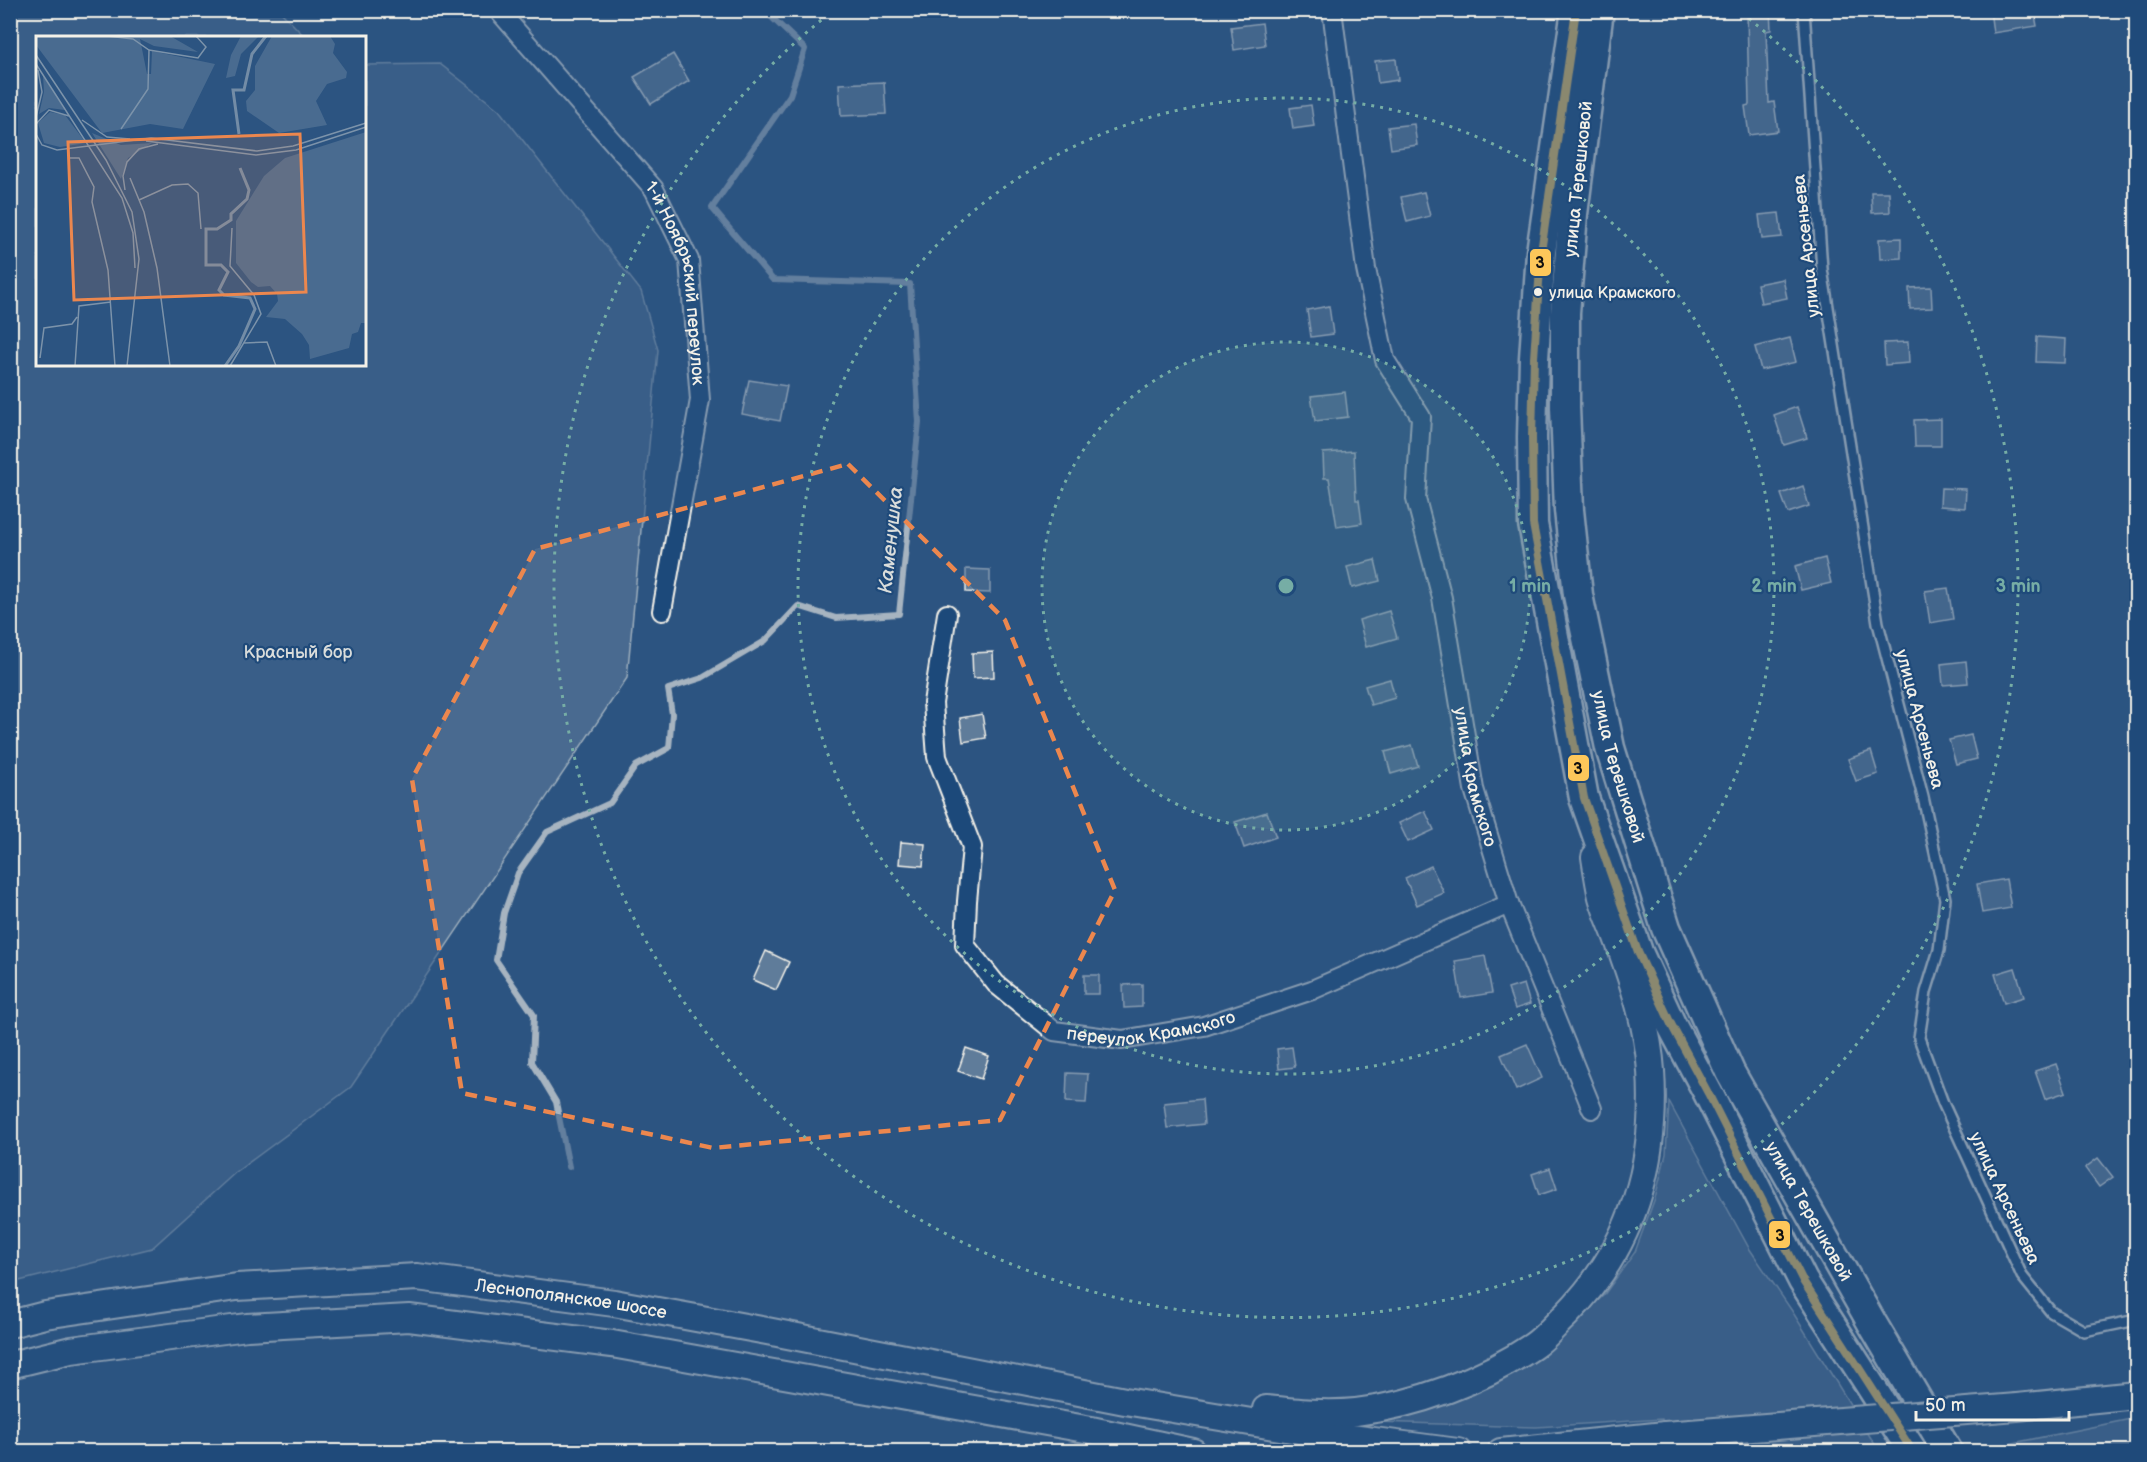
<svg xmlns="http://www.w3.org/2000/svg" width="2147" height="1462" font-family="'Balsamiq Sans',sans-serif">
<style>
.green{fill:#496b90;stroke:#9eaebc;stroke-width:1.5}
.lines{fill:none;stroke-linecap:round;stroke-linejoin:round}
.stream{stroke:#a7b4c0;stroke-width:6}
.building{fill:#5e7b9a;stroke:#f4f1e8;stroke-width:1.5}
.service-casing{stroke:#f4f1e8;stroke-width:14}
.minor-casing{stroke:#f4f1e8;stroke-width:22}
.secondary-casing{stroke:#f4f1e8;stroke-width:30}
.primary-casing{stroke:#f4f1e8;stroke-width:33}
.service{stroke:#1f4a7a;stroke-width:9}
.minor{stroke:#1f4a7a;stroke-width:18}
.secondary{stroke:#1f4a7a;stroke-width:26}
.primary{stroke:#1f4a7a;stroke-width:28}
.secondary-bridge-casing{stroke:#f4f1e8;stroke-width:30;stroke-linecap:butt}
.secondary-bridge{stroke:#1f4a7a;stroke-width:26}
.bus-1-casing{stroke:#1f4a7a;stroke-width:12}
.bus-1{stroke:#fdc75a;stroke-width:8}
.marked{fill:none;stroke:#ec874e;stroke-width:4.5;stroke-dasharray:12 8;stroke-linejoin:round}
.ring{fill:none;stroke:#76ada5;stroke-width:3;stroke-dasharray:3 6}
.bus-dot{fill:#f4f1e8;stroke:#1f4a7a;stroke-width:2}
.labels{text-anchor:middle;stroke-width:4.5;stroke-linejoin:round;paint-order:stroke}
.bus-label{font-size:16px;fill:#f4f1e8;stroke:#1f4a7a;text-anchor:start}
.street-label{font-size:18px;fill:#f4f1e8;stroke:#1f4a7a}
.park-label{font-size:18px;fill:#dadddb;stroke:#1f4a7a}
.water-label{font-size:20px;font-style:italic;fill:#dadddb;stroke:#1f4a7a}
.inset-river{fill:none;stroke:#738ca6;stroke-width:3}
.inset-road{fill:none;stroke:#7c93aa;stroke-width:1.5}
.view{fill:#ec874e;fill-opacity:0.15;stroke:#ec874e;stroke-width:3}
.inset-edge{fill:none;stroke:#f4f1e8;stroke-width:3}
.centre{fill:#76ada5;stroke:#1f4a7a;stroke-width:3}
.ring-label{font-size:18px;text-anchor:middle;font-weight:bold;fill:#76ada5;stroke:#1f4a7a;stroke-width:4.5;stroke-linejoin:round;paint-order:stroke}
.line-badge{stroke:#1f4a7a;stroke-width:2}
.pale-badge-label{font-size:16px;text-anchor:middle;font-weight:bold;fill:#111}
</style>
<rect width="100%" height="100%" fill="#2c5481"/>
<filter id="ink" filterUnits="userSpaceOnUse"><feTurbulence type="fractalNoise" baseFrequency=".0167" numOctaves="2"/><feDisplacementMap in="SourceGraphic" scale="12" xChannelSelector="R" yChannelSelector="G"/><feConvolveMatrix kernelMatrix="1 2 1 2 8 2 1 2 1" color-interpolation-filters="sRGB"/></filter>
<g filter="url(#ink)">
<g class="green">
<polygon points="10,11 280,11 305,37 38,38 38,364 364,364 365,65 440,64 499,110 641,291 658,350 627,678 351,1087 236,1172 152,1248 11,1283"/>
<polygon points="1669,1102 1749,1248 1792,1311 1879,1451 1693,1451 1665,1435 1662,1419 1536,1427 1377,1422 1570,1327 1604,1295 1635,1252 1655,1198 1666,1154"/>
<polygon points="2136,1418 2136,1451 1986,1452 1984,1449"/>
</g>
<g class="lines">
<polyline class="stream" points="569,1167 556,1102 532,1062 534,1015 496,960 504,913 518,873 547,832 610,803 636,766 669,748 672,714 668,689 702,678 765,641 798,606 836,618 899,614 919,422 910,284 773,280 712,208 790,95 805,49 764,10"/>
</g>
<g class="building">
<polygon points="1747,10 1770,10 1771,30 1766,31 1769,103 1774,102 1778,131 1749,135 1745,106 1749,105"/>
<polygon points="1990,10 2034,10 2037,26 1993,33"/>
<polygon points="1262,23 1265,45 1234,50 1231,27"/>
<polygon points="673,54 689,81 651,104 634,77"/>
<polygon points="1396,59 1398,80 1378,83 1375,61"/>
<polygon points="884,82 886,114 841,116 839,84"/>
<polygon points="1311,105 1314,126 1293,129 1290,108"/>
<polygon points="1414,124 1417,145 1391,149 1388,127"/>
<polygon points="1424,192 1430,216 1407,222 1401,197"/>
<polygon points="1871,192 1889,192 1890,212 1872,213"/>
<polygon points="1779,213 1782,237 1762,239 1759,215"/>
<polygon points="1901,238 1901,258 1880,259 1879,239"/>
<polygon points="1783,279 1787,298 1761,303 1757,284"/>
<polygon points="1931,287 1932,308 1910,309 1909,288"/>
<polygon points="1329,306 1333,334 1311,337 1307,310"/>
<polygon points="2037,337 2066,339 2065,363 2036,362"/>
<polygon points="1790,338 1796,362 1761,370 1755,347"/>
<polygon points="1908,342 1909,363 1885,365 1884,343"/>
<polygon points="749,380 787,386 780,421 742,414"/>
<polygon points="1345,392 1348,417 1315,421 1311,396"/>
<polygon points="1797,407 1807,438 1784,445 1774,415"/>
<polygon points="1941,419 1941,446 1915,446 1914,420"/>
<polygon points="1354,451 1356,500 1359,500 1362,523 1337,527 1329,478 1324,478 1323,453"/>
<polygon points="1803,486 1809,506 1788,513 1781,494"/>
<polygon points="1941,488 1966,489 1965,508 1940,506"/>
<polygon points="1825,558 1831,583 1801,590 1795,566"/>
<polygon points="1375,560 1380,581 1352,588 1347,567"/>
<polygon points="966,569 990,570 990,593 966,592"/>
<polygon points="1948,588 1953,619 1930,623 1925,591"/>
<polygon points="1389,611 1397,638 1366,647 1359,620"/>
<polygon points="993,652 994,677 973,678 972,653"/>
<polygon points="1966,661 1968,683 1943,685 1941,664"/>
<polygon points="1390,679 1395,698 1371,705 1365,686"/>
<polygon points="982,714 986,738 963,742 960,718"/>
<polygon points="1971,735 1977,759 1956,764 1949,740"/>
<polygon points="1412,745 1418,766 1391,774 1385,752"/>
<polygon points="1871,751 1878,774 1856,781 1848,759"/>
<polygon points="1425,811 1434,830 1408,842 1399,823"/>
<polygon points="1267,812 1276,837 1244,848 1235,822"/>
<polygon points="901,842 925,844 923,866 899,864"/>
<polygon points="1431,866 1444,893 1417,905 1405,878"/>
<polygon points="2006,879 2011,908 1982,913 1977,884"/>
<polygon points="766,951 789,962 776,990 753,980"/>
<polygon points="1485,956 1492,993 1461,998 1455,961"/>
<polygon points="2015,968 2024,997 2004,1003 1995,974"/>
<rect x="1084" y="975" width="15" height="19"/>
<polygon points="1142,984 1142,1007 1124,1008 1123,985"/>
<polygon points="1524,984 1530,1004 1515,1009 1508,989"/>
<polygon points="1527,1044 1542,1078 1516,1090 1501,1055"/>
<polygon points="1292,1047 1295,1067 1279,1069 1277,1049"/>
<polygon points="966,1048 989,1056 981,1079 958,1071"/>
<polygon points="2056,1064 2066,1092 2045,1099 2035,1071"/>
<polygon points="1067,1073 1088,1074 1086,1103 1066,1102"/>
<polygon points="1202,1099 1204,1124 1167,1128 1164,1103"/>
<polygon points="2098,1158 2113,1177 2099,1187 2085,1168"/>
<polygon points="1550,1168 1557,1189 1539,1195 1532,1174"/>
</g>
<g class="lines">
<g class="service-casing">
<polyline id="service" points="1804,10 1822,269 1878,623 1923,797 1945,899 1939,950 1926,992 1919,1038 1943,1103 2022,1276 2051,1312 2084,1331 2136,1320"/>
</g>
<g class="minor-casing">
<g id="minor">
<path id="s1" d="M498,10l156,179 35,71 11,140 -38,211"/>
<path id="s2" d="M1332,10l34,259 19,91 36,57 -5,82 26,99 32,191 35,115 83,205"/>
<path id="s3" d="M947,614l-14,89 4,54 35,90 -5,54 -2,44 31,39 58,47 68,9 82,-14 108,-36 197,-86"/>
</g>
</g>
<g class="secondary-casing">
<g id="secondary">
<path id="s4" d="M10,1324l35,-9 192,-28 180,-10 197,26 153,28 358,70 203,34 130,17"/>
<polyline points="10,1365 71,1350 247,1327 409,1318 612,1344 1091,1430 1193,1452"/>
<polyline points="2017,1407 2136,1395"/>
<path d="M1266,1409c30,3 60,6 90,3 60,-7 127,-32 177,-66 12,-8 22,-21 33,-31 66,-67 91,-151 85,-244 -3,-45 -18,-89 -33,-131 -5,-14 -12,-28 -16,-43 -3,-13 -5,-27 -7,-40"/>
<polyline points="1501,1452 1665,1435"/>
</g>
</g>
<g class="primary-casing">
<g id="primary">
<polyline points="1576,10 1541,252 1534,358 1532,437 1533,524 1584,798 1638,952 1671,1024 1708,1093 1803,1281 1913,1452"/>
<path id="s5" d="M1599,10l-26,204 -8,99v94l4,103 9,85 32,153 56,180 64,144 142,251 76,129"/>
</g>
</g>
<use href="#service" class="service"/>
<use href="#minor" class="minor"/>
<use href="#secondary" class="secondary"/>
<use href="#primary" class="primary"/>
<g class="secondary-bridge-casing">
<polyline id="secondary-bridge" points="1665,1435 2017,1407"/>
</g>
<use href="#secondary-bridge" class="secondary-bridge"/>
<g class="bus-1-casing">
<polyline id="bus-1" points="1576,10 1541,252 1534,358 1532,437 1533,524 1584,798 1638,952 1671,1024 1708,1093 1803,1281 1913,1452"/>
</g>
<use href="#bus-1" class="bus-1"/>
</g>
</g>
<path d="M0 0H2147V1462H0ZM848,464l157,156 110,270 -115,230 -287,28 -251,-55 -50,-314 123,-230z" fill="#2c5481" fill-opacity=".55" fill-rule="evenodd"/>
<path class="marked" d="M848,464l157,156 110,270 -115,230 -287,28 -251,-55 -50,-314 123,-230z"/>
<circle cx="1286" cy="586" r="244" fill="#76ada5" fill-opacity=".12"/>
<g class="ring">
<circle cx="1286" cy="586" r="244"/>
<circle cx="1286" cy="586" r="488"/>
<path d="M1742 13A732 732 0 1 1 830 13"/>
</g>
<circle class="bus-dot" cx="1538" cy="292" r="5"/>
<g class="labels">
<g class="bus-label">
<text x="1549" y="298">улица Крамского</text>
</g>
<g class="street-label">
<text transform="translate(1578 179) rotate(-84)" y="6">улица Терешковой</text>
<text transform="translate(1806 246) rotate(-96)" y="6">улица Арсеньева</text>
<text dy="6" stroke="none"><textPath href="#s1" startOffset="336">1-й Ноябрьский переулок</textPath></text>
<text transform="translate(1920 719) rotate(75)" y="6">улица Арсеньева</text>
<text dy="6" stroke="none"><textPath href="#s5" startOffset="764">улица Терешковой</textPath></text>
<text dy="6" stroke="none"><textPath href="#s2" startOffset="788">улица Крамского</textPath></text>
<text dy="6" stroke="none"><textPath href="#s3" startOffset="562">переулок Крамского</textPath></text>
<text transform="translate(2005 1198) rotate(65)" y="6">улица Арсеньева</text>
<text dy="6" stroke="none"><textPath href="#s5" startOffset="1250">улица Терешковой</textPath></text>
<text dy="6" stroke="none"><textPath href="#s4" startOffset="566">Леснополянское шоссе</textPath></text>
</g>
<g class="park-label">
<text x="298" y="658">Красный бор</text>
</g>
<g class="water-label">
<text transform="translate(890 540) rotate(-84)" y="7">Каменушка</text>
</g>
</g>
<g transform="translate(36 36)">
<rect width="330" height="330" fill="#2c5481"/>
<path d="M0,0h134l28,16 -44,-6 -14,-7 7,35h4l1,-23 63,13 -32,65 -33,-5 -48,9 -66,-88zM205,0h18l-18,18 -6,22 -9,2 5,-23zM236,0h58l5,8 -2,9 14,19 -1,6 -19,6 -11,17 11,24 -48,8 -32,-22 -1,-10 9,-11v-24zM7,39l22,35 -16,-2 -10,6 5,-22zM14,76l15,3 21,28 -26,4 -16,-4 -6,-20zM330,96v200l-1,-9h-4l-3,9 -6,2 -3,14 -39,11 -1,-14 -7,-11 -17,-15 -19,-2 12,-16 -1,-7 -7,-8 -12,1 -7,-5 -15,-19v-42l28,-45 21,-18zM56,97l29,12 31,-2 -24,15 -7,21z" fill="#496b90"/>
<path class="inset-river" d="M203,98l-6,-44h11l8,-36 14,-18M189,330l14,-20 16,-37 -5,-11 -26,-3 -5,-5 9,-18 -7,-7h-15v-36h11l14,-9v-6l16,-15 2,-9 -9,-22"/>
<path class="inset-road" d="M71,0l26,3 16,11 49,8 8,-11 -10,-11M0,19l70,105 26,52 7,47 -12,107M0,28l86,134 11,35 2,35M0,81l6,-25 -4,-22M46,84l25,17 23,2M0,88l13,-14 20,6M85,93l27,-40 1,-39M0,98l6,11 15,5 94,-12 106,13 36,-5 73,-23M110,105l110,14 40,-5 70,-23M32,122h11l15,29 -2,15 16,68 7,96M94,142l14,34 13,56 13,98M89,154l-2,-14 4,-14 12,-13 19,-5M103,164l33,-15 16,-1 10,9 3,36M208,307l23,-1 9,24M4,322l4,-30 28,-4 5,-7M39,330l4,-60 32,-4M194,330l31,-52 -7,-19 -24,-29 2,-38"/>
<path class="view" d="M264,98l6,158 -232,8 -6,-158z"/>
<rect width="330" height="330" class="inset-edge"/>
</g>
<circle cx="1286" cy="586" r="9" class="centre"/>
<g class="ring-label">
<text x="1530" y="592">1 min</text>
<text x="1774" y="592">2 min</text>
<text x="2018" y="592">3 min</text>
</g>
<g class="line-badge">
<rect x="1529" y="248" width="23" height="29" rx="6" fill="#fdc75a"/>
<rect x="1567" y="754" width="23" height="28" rx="6" fill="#fdc75a"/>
<rect x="1768" y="1220" width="23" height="29" rx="6" fill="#fdc75a"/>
</g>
<g class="pale-badge-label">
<text x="1540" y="268">3</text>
<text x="1578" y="774">3</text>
<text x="1780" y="1241">3</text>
</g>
<rect width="2147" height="1462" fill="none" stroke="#1f4a7a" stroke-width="36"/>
<rect x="18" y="18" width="2111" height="1426" fill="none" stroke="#f4f1e8" stroke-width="2" filter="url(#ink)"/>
<path d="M1916 1411v9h153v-9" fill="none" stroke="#f4f1e8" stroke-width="3"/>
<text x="1925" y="1411" font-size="18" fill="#f4f1e8" stroke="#1f4a7a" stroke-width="4.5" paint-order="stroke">50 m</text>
</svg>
